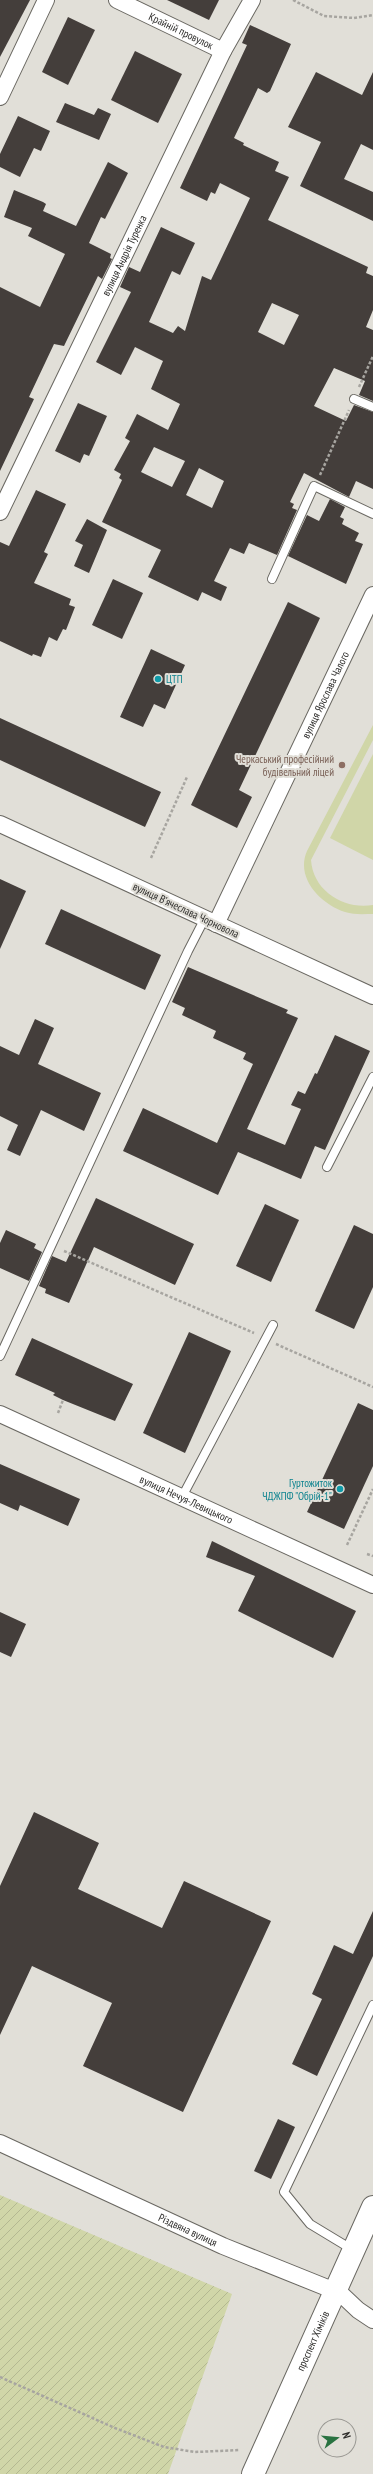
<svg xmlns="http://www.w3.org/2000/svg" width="373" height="2474" font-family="'PT Sans Narrow',sans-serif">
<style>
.garden{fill:url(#garden-furrows)}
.pitch{fill:#d0d6a8}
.building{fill:#443e3b;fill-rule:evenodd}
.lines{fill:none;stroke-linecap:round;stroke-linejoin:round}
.service-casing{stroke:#6a6862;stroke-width:10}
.minor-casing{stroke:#6a6862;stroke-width:18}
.primary-casing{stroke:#6a6862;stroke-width:24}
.path{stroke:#a7a5a0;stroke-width:2.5;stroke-dasharray:3 2;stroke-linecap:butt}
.service{stroke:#fff;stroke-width:8}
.minor{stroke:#fff;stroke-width:16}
.primary{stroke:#fff;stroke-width:22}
.culture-dot{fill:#0f9aa8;stroke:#e1dfd8;stroke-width:1.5}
.education-dot{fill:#8d6e63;stroke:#e1dfd8;stroke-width:1.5}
.labels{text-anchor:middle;stroke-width:4;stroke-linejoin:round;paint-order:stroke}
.street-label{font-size:11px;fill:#2e2d2b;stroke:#e1dfd8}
.culture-label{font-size:11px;fill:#0d838f;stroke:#e1dfd8;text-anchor:start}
.education-label{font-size:11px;fill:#785e54;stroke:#e1dfd8;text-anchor:end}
</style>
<defs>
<pattern id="garden-furrows" width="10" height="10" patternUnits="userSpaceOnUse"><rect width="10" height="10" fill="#d0d6a8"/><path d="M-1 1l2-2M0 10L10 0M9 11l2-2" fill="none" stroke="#b3b891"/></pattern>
</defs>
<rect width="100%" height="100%" fill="#e1dfd8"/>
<polygon class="garden" points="0,2195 232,2294 168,2474 0,2474"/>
<g class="pitch">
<path d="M373,725v15l-62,120c2,31 33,50 62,45v9c-9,0 -19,1 -28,-2 -24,-8 -50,-34 -38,-61z"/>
<polygon points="373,754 373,860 330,838"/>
</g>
<g class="building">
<polygon points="0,0 30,0 0,57"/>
<polygon points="167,0 219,0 209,20"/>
<polygon points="68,17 95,30 68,85 42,72"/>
<path d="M250,25l41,19 -21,47 -3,2 -9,-5 -24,50 10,5 -1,2 36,17 -4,9 14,6 -21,43 100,47 -2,6 7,3v34l-7,17 7,3v71l-14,-6 6,-14 -31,-13 -20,38 32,15 8,-16 19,7v77l-17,-8 -7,16 -45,-24 -14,29 4,2 -2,4 5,2 -20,45 -28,-12 -5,11 -14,-6 -16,33 13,6 -6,14 -19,-9 -4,9 -50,-24 13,-27 -59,-28 20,-42 -3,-2 2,-4 -7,-4 16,-29 -5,-3 12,-24 31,16 12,-26 -29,-15 12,-28 -28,-14 -14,28 -25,-13 35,-70 -11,-5 9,-20 11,5 21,-45 34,16 -15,32 -8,-4 -23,51 24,11 5,-7 7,5 17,-55 9,4 39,-82 -30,-15 -5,11 -4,-2 -4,9 -27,-13 67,-143 -5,-2zM272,303l27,12 -15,30 -26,-13zM154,447l31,14 -13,26 -31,-15zM199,468l25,13 -12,27 -26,-13z"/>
<polygon points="135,51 182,74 158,123 111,100"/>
<polygon points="316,72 362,95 373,72 373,150 361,144 344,179 373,192 373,221 300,186 321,142 288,127"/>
<polygon points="65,103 94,115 98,108 111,114 99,140 56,122"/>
<polygon points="18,116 50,131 41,151 34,148 20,177 0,167 0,154"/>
<polygon points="108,162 128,173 105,219 101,217 89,243 111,254 110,258 112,259 102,279 98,276 64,346 54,344 29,397 34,399 0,471 0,287 40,307 65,254 28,236 32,228 4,217 14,190 43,202 46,204 43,211 76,226"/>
<polygon points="78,403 107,416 89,456 84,454 80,463 55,451"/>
<polygon points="36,490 66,504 44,552 48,554 34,583 71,599 69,605 75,607 66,630 63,629 57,641 49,637 41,657 33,654 32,656 0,641 0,542 9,546"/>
<polygon points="330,499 345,507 340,517 344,519 342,524 359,533 355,541 363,544 346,584 288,556 307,515 319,521"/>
<polygon points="87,519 107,530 89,573 74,566 83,545 75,541"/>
<polygon points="113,579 143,593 122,639 92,625"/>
<polygon points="288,602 320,618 239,790 252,797 237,828 191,805"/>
<polygon points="151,649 185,665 165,709 154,704 143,727 120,717"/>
<polygon points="0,718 161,792 145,827 0,760"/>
<polygon points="0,879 26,891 0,949"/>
<polygon points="61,909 161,955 145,990 45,944"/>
<polygon points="188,967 288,1010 286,1013 298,1018 247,1129 285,1145 301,1109 291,1105 298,1091 305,1094 315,1073 317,1074 335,1035 370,1051 325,1150 315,1146 301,1179 238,1152 218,1195 123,1151 143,1108 217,1143 253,1064 243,1059 246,1053 213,1038 216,1031 182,1015 185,1008 172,1002"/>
<polygon points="35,1019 54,1028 38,1064 101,1093 84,1131 41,1110 20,1156 7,1150 18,1125 0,1116 0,1046 19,1055"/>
<polygon points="96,1198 194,1244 175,1285 94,1247 69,1303 45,1293 46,1289 39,1286 52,1256 66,1262"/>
<polygon points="265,1204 299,1220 271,1282 236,1266"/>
<polygon points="354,1225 373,1234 373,1287 354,1329 315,1311"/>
<polygon points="6,1230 36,1244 34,1248 42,1252 29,1281 0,1268 0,1243"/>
<polygon points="189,1332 231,1351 185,1453 143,1433"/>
<polygon points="32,1338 133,1384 115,1421 63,1400 53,1395 55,1393 15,1375"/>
<polygon points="358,1403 373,1410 373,1466 344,1529 307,1512"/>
<polygon points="0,1464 80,1499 68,1526 20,1505 18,1511 0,1503"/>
<polygon points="212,1541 356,1611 333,1658 238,1611 255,1576 206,1557"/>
<polygon points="0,1612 26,1624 11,1657 0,1652"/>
<polygon points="34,1812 99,1843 78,1889 162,1928 184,1881 271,1921 183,2112 83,2066 112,2003 32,1966 0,2035 0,1886"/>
<polygon points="373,1911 373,1956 317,2076 292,2064 322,1999 312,1994 334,1945 353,1954"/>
<polygon points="278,2119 295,2127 271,2179 254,2171"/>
</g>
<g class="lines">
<g class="service-casing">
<g id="service">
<polyline points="354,399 373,407"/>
<polyline points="272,579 314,486 373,514"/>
<polyline points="327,1167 373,1077"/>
<polyline points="0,1356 188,951 205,918"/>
<polyline points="182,1497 273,1325"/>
<polyline points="353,2250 310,2224 284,2192 373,2005"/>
</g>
</g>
<g class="minor-casing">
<g id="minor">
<path id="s1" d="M117,0l106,51"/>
<polyline points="0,97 46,0"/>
<path id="s2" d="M0,512l223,-461 29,-51"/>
<polyline points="0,824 373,996"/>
<path id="s3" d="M216,924l157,-329"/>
<path id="s4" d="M0,1414l373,171"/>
<path id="s5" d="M0,2143l223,103 117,47 18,17 15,10"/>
</g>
</g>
<g class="primary-casing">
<g id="primary">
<path id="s6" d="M253,2474l120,-267"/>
</g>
</g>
<g class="path">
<polyline points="293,0 324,16 354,18 373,15"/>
<polyline points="359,387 373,356"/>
<polyline points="320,475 349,410"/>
<polyline points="151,858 187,777"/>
<polyline points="64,1251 254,1333"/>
<polyline points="276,1344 373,1387"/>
<polyline points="58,1413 63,1400"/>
<polyline points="347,1545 373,1489"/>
<polyline points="367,1554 373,1556"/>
<polyline points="0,2377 115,2428 164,2447 195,2452 240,2450"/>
</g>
<use href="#service" class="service"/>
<use href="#minor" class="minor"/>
<use href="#primary" class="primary"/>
</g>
<g class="culture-dot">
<circle cx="158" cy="679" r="4"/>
<circle cx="340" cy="1489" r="4"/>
</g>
<circle class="education-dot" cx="342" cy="765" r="4"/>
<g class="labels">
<g class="street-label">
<text dy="4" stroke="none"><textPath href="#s1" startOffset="71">Крайній провулок</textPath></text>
<text dy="4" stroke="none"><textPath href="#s2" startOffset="285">вулиця Андрія Туренка</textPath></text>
<text dy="4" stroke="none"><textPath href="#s3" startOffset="254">вулиця Ярослава Чалого</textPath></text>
<text transform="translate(186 910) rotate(25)" y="4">вулиця Вʼячеслава Чорновола</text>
<text dy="4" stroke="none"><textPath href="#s4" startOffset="205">вулиця Нечуя-Левицького</textPath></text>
<text dy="4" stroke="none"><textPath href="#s5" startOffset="207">Різдвяна вулиця</textPath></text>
<text dy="4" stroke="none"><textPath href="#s6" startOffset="146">проспект Хіміків</textPath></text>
</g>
<g class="culture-label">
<text x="166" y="683">ЦТП</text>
<text x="332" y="1487" text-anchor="end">Гуртожиток<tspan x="332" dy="13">ЧДЖПФ "Обрій-1"</tspan></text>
</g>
<g class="education-label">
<text x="334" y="763">Черкаський професійний<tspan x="334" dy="13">будівельний ліцей</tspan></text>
</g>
</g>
<g transform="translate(337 2438) rotate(74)"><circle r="19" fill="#e1dfd8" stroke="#999893"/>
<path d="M0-3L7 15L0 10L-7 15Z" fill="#297341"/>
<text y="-6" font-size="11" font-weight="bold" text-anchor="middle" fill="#2e2d2b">N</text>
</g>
</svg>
